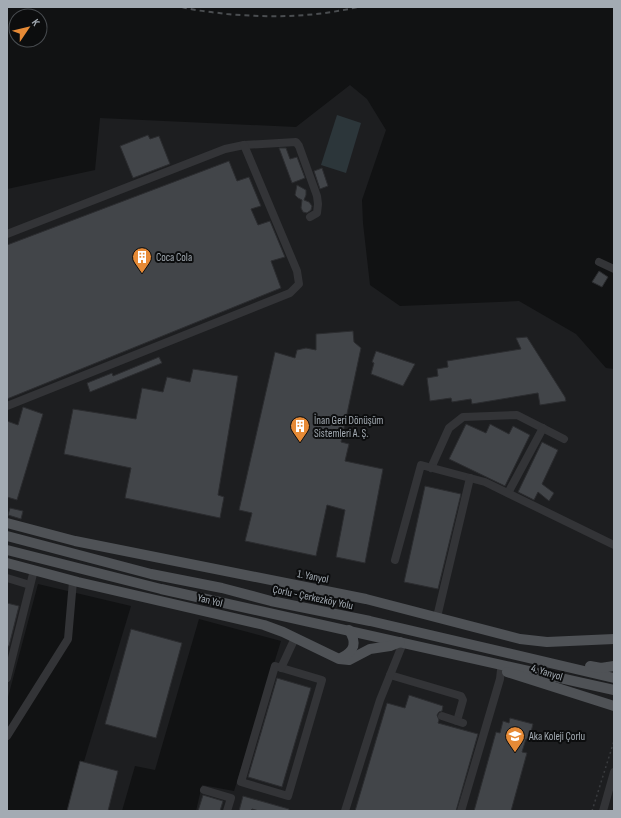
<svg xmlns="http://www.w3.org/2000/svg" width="621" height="818" font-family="'Sofia Sans Condensed',sans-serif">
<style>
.built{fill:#1d1e20}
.water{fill:#2c363a}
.building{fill:#424549;stroke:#2b2c2f}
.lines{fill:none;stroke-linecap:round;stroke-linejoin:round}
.path{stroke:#393b3e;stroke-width:1.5;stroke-dasharray:2 3;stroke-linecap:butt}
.minor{stroke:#333437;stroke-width:8}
.major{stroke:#4f5256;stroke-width:10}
.rail{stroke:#4a4d50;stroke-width:2;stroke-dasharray:5 4;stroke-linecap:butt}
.labels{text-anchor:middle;stroke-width:4;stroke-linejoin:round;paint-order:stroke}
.poi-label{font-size:11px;fill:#a3abb3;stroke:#0c0d0e;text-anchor:start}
.street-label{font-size:11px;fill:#a3abb3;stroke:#0c0d0e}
</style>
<rect width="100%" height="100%" fill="#111213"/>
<polygon class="built" points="350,85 367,99 386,130 362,200 363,223 370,285 400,306 519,301 576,334 606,368 614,369 614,811 196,811 202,785 234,791 281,641 199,619 155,770 135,766 122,811 69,811 131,606 38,584 7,701 7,189 95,170 100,118 296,127"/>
<polygon class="water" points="337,115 361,123 346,173 321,165"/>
<g class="building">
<polygon points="148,135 150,139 159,136 170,164 133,178 120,146"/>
<polygon points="279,148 286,148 290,159 297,157 305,178 292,183"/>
<polygon points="229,161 237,181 249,177 261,206 251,209 258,225 270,221 285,257 271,261 281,288 7,399 7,245"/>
<polygon points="322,168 328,186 320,189 314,171"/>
<polygon points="297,185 306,190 306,195 304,200 309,202 312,206 311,210 307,213 303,212 301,208 302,200 298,198 295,195"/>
<polygon points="599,271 608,277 602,287 592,282"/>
<polygon points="353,331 354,342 361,348 341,442 349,444 345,461 383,469 365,563 336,557 345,510 327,505 316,556 245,541 252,513 239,510 275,352 295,358 297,350 306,348 316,350 316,334"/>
<polygon points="527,337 565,397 566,401 540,405 538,393 472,404 471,399 452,402 451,398 430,401 427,378 438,376 437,369 448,367 447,361 521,349 516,338"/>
<polygon points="376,351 415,364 403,386 371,374 374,363 372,362"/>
<polygon points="159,357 162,363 90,392 87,383 112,373 113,376"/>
<polygon points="193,369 238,376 218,495 224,497 220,518 125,498 131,468 64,454 73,409 136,419 142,388 163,392 167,377 190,382"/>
<polygon points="23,407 43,414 17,500 7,497 7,421 18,425"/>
<polygon points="466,424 486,433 490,424 509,434 513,426 530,435 505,486 449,459"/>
<polygon points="542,442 558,450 542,484 554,493 549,501 538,492 534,500 518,492"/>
<polygon points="425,486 461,494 438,589 404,582"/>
<polygon points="10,508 23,511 21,519 8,515"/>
<polygon points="7,603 19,606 9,646 7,646"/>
<polygon points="131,629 182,643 156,738 105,724"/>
<polygon points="277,678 311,688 282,787 248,777"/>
<polygon points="409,695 443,706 442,711 439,712 437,715 439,720 438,723 478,734 456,811 355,811 387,703 405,708"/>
<polygon points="510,718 533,724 531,732 534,733 532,740 526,739 522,752 527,753 511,811 474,811 496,732 500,733 503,721 509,723"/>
<polygon points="80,761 118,771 108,811 67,811"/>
<polygon points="203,795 223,801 220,811 198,811"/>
<polygon points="243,796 289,809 289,811 259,811 252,809 251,811 239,811"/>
</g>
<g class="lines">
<polyline class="path" points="592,811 614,741"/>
<g class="minor">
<polyline points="7,234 225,149 244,145 296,142 299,146 317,196 318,204 317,213 310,217"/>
<polyline points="599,262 614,269"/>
<polyline points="7,406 290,293 299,284 297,271 244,145"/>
<polyline points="431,468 449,428 463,417 517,415 564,439"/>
<polyline points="508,493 543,428"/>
<polyline points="395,560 421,465 485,482 614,545"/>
<polyline points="7,578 30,585"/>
<polyline points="437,617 470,478"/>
<polygon points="275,666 322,680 288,796 241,782"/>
<polyline points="281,668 295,638"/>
<polyline points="390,675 461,696 463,700 457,721"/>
<polyline points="7,678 34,570"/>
<polyline points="442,716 463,723"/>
<polyline points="7,736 68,639 73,581"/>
<polyline points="204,790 231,798 227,811"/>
<polyline points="345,811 380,700 403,643"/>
<polyline points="461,811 500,679 501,670"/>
<polyline points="603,811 614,772"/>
</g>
<g class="major">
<polyline points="7,523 75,541 366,599 520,639 547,642 614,639"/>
<polyline points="7,536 151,574 222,588 271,601 370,621 614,678"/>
<polyline points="7,550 161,589 614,690"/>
<polyline points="7,563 78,582 264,625 283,632 339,659 349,660 370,649 390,646 400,642"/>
<path d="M341,658c14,-7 16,-15 8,-28"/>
<polyline points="590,666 601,668 614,666"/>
<polyline points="507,672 614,706"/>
</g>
<path class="rail" d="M182,7c14,4 30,5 45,7 44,4 88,3 131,-7"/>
</g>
<defs>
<g id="building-pin" transform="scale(1)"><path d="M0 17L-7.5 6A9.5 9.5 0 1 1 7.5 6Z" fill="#e68a36" stroke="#0c0d0e"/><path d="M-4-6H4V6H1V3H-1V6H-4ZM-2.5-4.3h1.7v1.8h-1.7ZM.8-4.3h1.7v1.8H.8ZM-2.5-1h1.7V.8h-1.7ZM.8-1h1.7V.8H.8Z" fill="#fff"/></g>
<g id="school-pin" transform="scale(1)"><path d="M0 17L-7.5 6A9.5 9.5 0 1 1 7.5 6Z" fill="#e68a36" stroke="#0c0d0e"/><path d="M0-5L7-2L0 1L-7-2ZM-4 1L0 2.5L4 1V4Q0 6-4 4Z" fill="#fff"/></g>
</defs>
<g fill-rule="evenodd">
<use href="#building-pin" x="142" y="257"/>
<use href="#building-pin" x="300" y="426"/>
<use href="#school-pin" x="515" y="736"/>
</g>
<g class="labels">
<g class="poi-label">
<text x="156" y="261">Coca Cola</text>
<text x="314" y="424">İnan Geri Dönüşüm<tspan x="314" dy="13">Sistemleri A. Ş.</tspan></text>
<text x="529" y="740">Aka Koleji Çorlu</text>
</g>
<g class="street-label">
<text transform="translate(313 576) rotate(11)" y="4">1. Yanyol</text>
<text transform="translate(313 597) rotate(12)" y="4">Çorlu - Çerkezköy Yolu</text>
<text transform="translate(210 600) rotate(14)" y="4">Yan Yol</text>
<text transform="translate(547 672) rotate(17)" y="4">4. Yanyol</text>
</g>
</g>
<rect width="621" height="818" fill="none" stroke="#a3abb3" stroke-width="16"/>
<g transform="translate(28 28) rotate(55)"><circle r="19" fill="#0c0d0e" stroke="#484c50"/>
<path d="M0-3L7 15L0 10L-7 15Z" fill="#e68a36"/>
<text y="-6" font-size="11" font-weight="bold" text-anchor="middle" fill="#a3abb3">K</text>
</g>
</svg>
